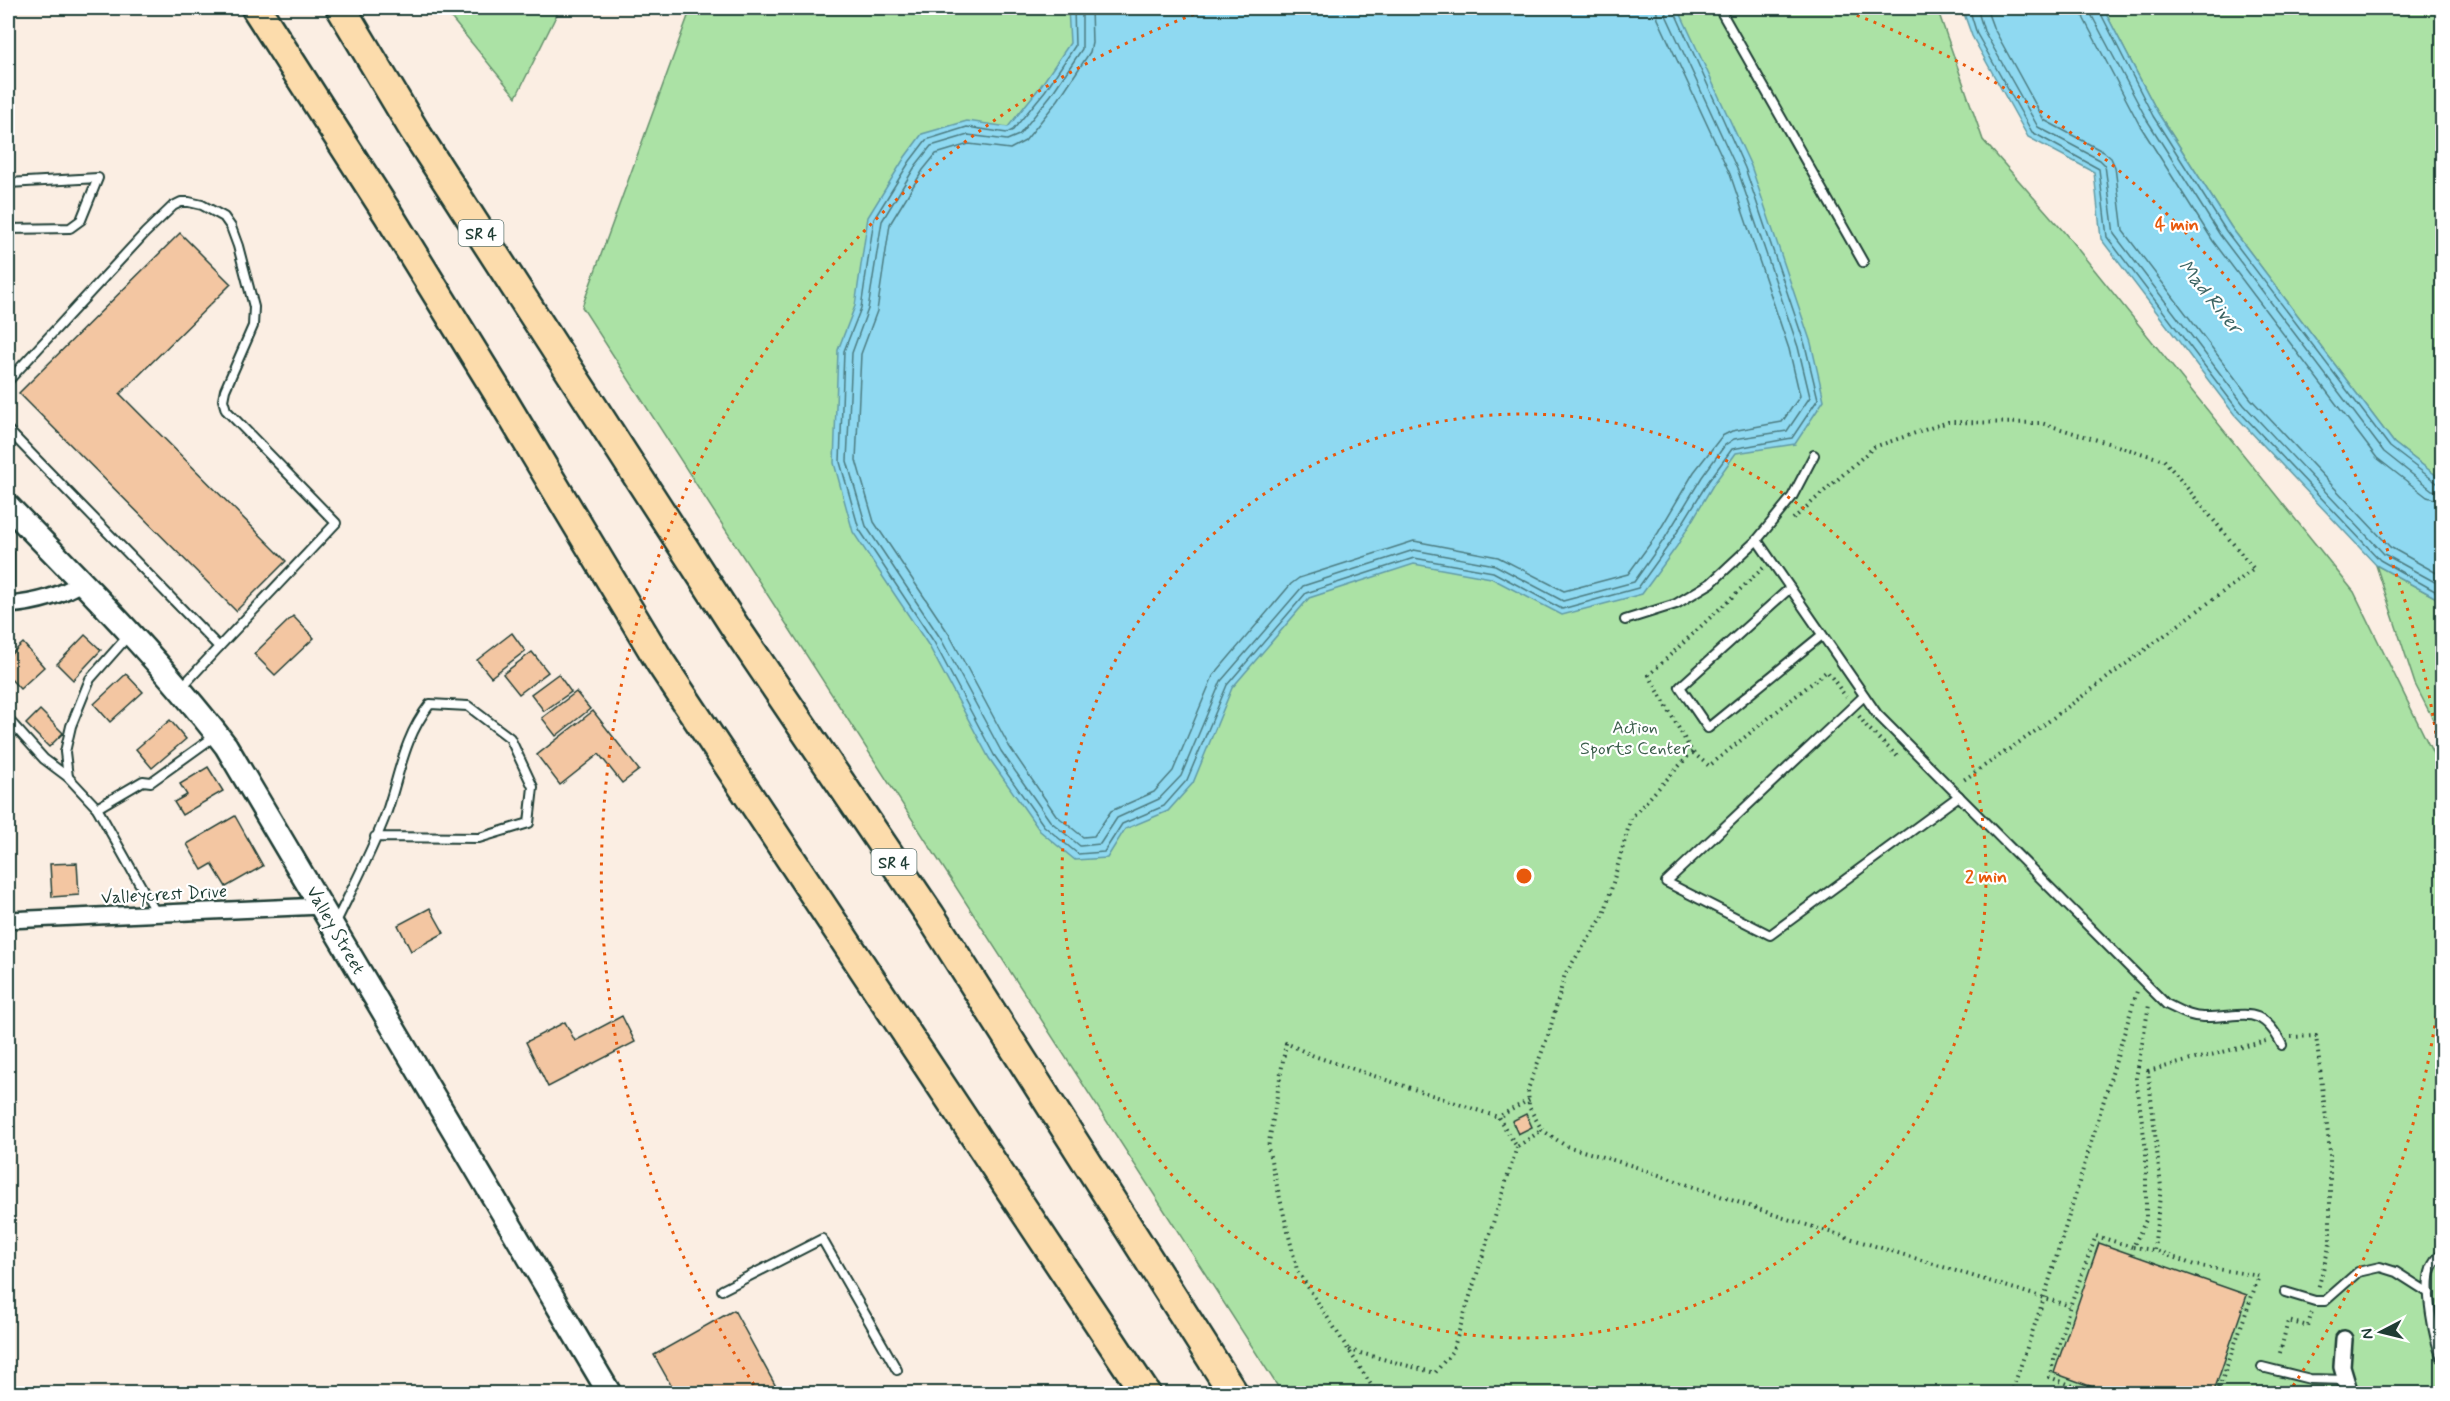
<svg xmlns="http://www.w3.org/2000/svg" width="2450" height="1401" font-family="Mynerve,sans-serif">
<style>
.green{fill:#abe2a5;stroke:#65906c;stroke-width:1.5}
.water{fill:#8fd9f1;stroke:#629ba5;stroke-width:1.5}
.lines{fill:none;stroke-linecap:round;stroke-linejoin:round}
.shore{stroke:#4c7b80;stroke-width:1.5}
.building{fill:#f3c6a2;stroke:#1f3d34;stroke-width:1.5}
.lane-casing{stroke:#1f3d34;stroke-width:12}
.street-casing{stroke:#1f3d34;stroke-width:20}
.secondary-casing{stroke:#1f3d34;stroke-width:27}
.highway-casing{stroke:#1f3d34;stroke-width:33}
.path{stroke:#1f3d34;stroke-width:4;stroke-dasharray:1.5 4.5;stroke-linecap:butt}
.lane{stroke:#fff;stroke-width:8}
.street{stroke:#fff;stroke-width:15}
.secondary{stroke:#fff;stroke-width:22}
.highway{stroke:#fcdcac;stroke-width:28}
.ring{fill:none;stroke:#e8590c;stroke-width:3;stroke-dasharray:3 6}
.labels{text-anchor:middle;stroke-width:4.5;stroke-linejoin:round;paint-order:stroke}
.shield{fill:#fff;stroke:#627771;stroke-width:1.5}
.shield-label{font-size:16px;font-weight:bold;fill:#1f3d34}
.park-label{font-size:18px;fill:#3b5e4b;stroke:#fff}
.street-label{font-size:18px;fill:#1f3d34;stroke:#fff}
.water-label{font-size:20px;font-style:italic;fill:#3b6463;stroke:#fff}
.centre{fill:#e8590c;stroke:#fff;stroke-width:3}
.ring-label{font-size:18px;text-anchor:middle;font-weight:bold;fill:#e8590c;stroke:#fff;stroke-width:4.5;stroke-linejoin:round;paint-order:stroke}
</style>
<rect width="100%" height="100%" fill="#fbeee3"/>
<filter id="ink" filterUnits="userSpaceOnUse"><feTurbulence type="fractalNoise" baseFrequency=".0167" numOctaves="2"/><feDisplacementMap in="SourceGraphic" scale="12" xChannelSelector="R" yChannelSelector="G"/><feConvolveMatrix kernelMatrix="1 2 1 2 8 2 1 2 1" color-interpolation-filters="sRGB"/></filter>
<g filter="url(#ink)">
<g class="green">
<polygon points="443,8 560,8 516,97"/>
<polygon points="691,8 1937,8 1983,140 2064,232 2354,592 2442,772 2442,1393 1282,1393 582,307"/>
<polygon points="2103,8 2437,8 2442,23 2442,480 2394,443 2231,227 2158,113"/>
<polygon points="2376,565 2442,601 2442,737 2415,684"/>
</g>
<g class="water">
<polygon points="1068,8 1678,8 1751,166 1811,343 1824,400 1795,444 1736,453 1713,485 1677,546 1642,594 1562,615 1491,578 1414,564 1309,598 1232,688 1193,783 1168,811 1125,829 1107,858 1075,860 1040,831 989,758 929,646 853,532 834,463 838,350 855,306 868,217 905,157 922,134 967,121 1008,127 1040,87 1070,43"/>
<polygon points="1962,8 2103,8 2158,113 2231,227 2394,443 2442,480 2442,601 2376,565 2234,414 2101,239 2094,172 2028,137 1972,36"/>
</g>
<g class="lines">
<g class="shore">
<polyline points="1074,8 1075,46 1045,91 1013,130 1007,133 967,127 926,140 910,161 874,219 861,308 844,351 840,462 859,529 934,642 994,755 1044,826 1078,854 1104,852 1122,824 1164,806 1187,780 1227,685 1306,593 1414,558 1493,572 1562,609 1638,588 1671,542 1708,482 1732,449 1792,438 1818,399 1805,345 1745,168 1673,8"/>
<polyline points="1082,8 1082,49 1051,95 1019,135 1007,140 968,135 931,146 916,165 882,221 868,309 852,353 847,461 866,526 941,639 1001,751 1050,821 1080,846 1100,844 1117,818 1159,799 1181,776 1221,681 1303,586 1414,550 1495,565 1563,601 1634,582 1665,538 1702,477 1725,445 1734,439 1787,431 1810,397 1798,347 1738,171 1666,15 1665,8"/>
<polyline points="1091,8 1092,43 1090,52 1058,100 1025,141 1010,149 969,144 936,154 923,170 890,224 877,311 861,354 856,460 874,522 949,634 1009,746 1056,815 1083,837 1094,836 1111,811 1154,792 1173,771 1213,676 1291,584 1299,578 1414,541 1498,557 1564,591 1628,574 1658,533 1694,472 1722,436 1732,431 1782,422 1800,396 1789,349 1730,174 1658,19 1656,8"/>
<polyline points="1969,8 1977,34 2032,132 2099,169 2107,237 2238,410 2380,560 2442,595"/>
<polyline points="1977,8 1984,31 2038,127 2100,160 2105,165 2114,234 2244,405 2384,554 2442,586"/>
<polyline points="1986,8 1993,27 2044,120 2104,152 2111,158 2115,167 2123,231 2251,399 2390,547 2442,576"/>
<polyline points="2081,8 2084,19 2139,124 2213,241 2377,458 2427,497 2442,501"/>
<polyline points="2090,8 2092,16 2147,120 2220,235 2384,452 2432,490 2442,492"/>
<polyline points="2098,8 2153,116 2226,231 2390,447 2437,483 2442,485"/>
</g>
</g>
<g class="building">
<polygon points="180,233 231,284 120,394 286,561 236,611 19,393"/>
<rect x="8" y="552" width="6" height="35"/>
<polygon points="293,616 314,638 275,675 254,654"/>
<polygon points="512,633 525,651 491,677 477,660"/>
<polygon points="85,635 101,650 73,680 57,664"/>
<polygon points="23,643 44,667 20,689 8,676 8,657"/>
<polygon points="532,652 548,672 519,694 503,674"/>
<polygon points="126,674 143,692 110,722 94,704"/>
<polygon points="558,674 571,692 544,711 531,694"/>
<polygon points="576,692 590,709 556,736 542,718"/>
<polygon points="40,710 63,733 49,747 26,724"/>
<polygon points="593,711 639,770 622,783 599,754 560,785 537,755"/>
<polygon points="170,720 186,739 152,768 136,749"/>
<polygon points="208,767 223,791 182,815 174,802 187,795 180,784"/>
<polygon points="235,816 263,866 226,887 212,864 202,870 187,844"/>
<polygon points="77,863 79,895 52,897 50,864"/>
<polygon points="430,908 444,933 411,951 398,925"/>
<polygon points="622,1016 635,1042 548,1087 526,1042 565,1022 575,1041"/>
<polygon points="1526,1114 1532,1127 1518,1134 1512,1121"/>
<polygon points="2099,1243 2247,1295 2213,1394 2112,1394 2054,1373"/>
<polygon points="734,1310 780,1394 676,1394 654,1355"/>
</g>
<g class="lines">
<g class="lane-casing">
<g id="lane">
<polyline points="1719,8 1863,262"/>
<polyline points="8,183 98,178 81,220 70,228 8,229 8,221"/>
<polyline points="8,381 145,233 173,206 181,202 189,202 202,205 224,217 231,227 238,246 254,307 253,326 225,390 223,400 226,410 336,523 219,647"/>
<polyline points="8,430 219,647 181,688"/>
<path d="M1757,540l120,174 289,290c13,6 25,14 40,13 38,0 55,-14 76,28"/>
<polyline points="1790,588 1680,687 1708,728 1822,635"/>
<polyline points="1625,620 1676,604 1711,583 1757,540 1792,497 1814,455"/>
<polyline points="1864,696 1666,882 1770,935 1959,796"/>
<polyline points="8,719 44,759 68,777 97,808 156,913"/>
<polyline points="68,777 65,752 71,726 90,679 128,636"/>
<polyline points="97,808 143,781 151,782 215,736"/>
<path d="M336,922c17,-35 36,-71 50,-108 14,-40 17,-75 44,-110l38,2 42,32 23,49 -4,36 -50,15 -104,-1"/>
<path d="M2442,1254c-4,3 -9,9 -11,15 -7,18 3,71 11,89"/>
<polyline points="722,1290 822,1239 897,1370"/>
<polyline points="2285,1292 2315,1301 2325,1301 2358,1272 2380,1267 2396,1272 2429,1293"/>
<polyline points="2262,1367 2310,1379 2346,1380"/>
</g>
</g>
<g class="street-casing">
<g id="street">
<path d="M8,605c27,-2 51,-8 74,-23"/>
<polyline points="8,920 322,906"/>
<polyline points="2344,1339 2342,1367 2350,1394"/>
</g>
</g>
<g class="secondary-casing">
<path id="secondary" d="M8,506c76,78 152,154 218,240l384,648"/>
</g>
<g class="highway-casing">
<g id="highway">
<polyline points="256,8 388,214 502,399 660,662 1146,1394"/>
<polyline points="341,8 414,130 735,627 930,915 1234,1394"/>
</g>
</g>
<g class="path">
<polyline points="1793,519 1874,447 1948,422 2041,423 2164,460 2254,569 2030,735 1962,781"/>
<polyline points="1763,568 1649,675 1692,752 1709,766 1827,671 1846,697"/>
<polyline points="1859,716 1867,727 1899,758"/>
<polyline points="1692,752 1631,818 1604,915 1565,974 1549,1033 1528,1089 1529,1107 1542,1130 1566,1146 1633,1166 1781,1217 2070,1306"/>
<polyline points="2291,1037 2316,1036 2330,1151 2330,1243 2318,1289"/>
<polyline points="1529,1100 1498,1117 1517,1147 1542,1130"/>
<polyline points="2133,1247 2154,1250"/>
<polyline points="1349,1350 1435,1373 1453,1350 1517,1147"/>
<polyline points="2280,1353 2288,1321 2308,1326 2312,1311"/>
<polyline points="1377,1394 1297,1270 1268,1148 1286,1043 1314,1056 1498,1117"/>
<polyline points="2011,1394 2044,1298 2137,991"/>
<polyline points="2095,1394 2049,1377 2070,1306 2096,1236 2133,1247 2146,1220 2146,1151 2136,1078 2149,1005"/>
<polyline points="2217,1394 2259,1276 2194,1265 2154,1250 2161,1187 2148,1071 2266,1041"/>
</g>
<use href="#lane" class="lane"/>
<use href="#street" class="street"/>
<use href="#secondary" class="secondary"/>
<use href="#highway" class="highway"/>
</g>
</g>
<g class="ring">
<circle cx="1524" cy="876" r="462"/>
<path d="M2442 972A923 923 0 0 1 2289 1392M759 1392A923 923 0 0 1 1208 9M1840 9A923 923 0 0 1 2442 780"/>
</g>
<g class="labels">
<g class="shield">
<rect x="458.5" y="220" width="45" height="26" rx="4.5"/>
<rect x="871.5" y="849" width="45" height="26" rx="4.5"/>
</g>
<g class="shield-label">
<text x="481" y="239">SR 4</text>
<text x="894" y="868">SR 4</text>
</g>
<g class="park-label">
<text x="1635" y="733">Action<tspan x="1635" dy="21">Sports Center</tspan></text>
</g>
<g class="street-label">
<text transform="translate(164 894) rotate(-3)" y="6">Valleycrest Drive</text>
<text transform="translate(336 930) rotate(60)" y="6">Valley Street</text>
</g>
<g class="water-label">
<text transform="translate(2211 296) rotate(51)" y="7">Mad River</text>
</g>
</g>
<circle cx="1524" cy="876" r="9" class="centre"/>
<g class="ring-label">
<text x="2177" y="230">4 min</text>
<text x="1986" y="882">2 min</text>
</g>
<rect width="2450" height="1401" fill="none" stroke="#fff" stroke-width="30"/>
<rect x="15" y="15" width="2420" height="1371" fill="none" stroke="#1f3d34" stroke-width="2" filter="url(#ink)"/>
<g transform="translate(2381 1332) rotate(263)" stroke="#ffffff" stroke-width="4.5" paint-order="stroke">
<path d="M0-4.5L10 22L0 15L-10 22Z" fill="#1f3d34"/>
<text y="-9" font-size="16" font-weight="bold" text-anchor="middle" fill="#1f3d34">N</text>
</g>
</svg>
